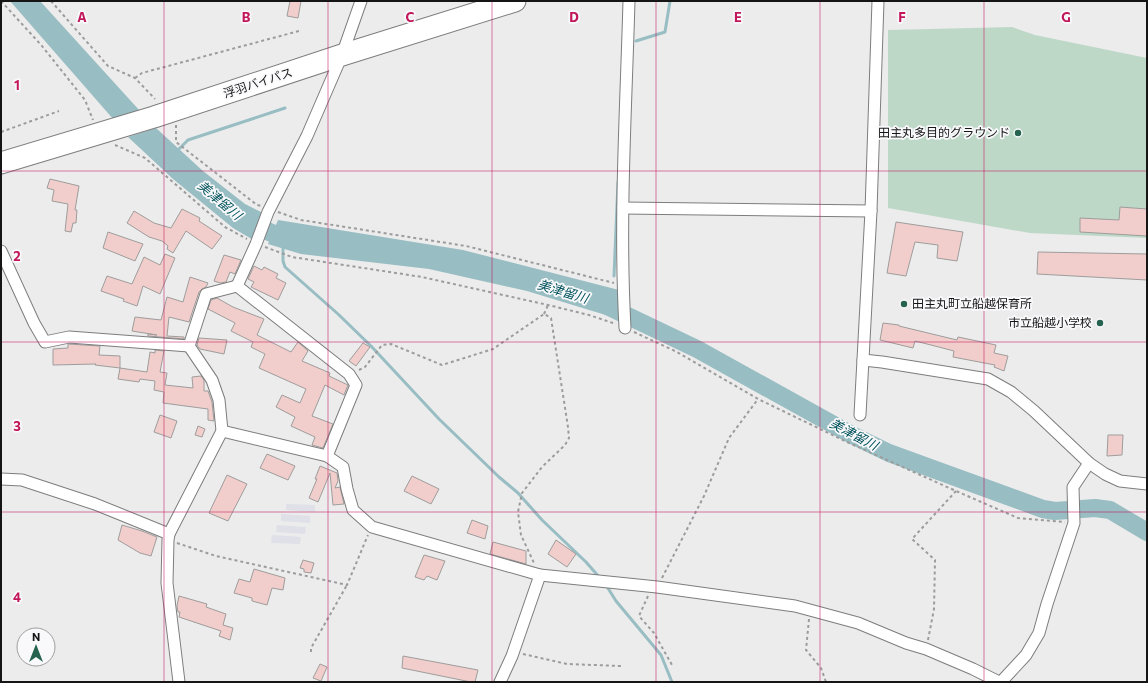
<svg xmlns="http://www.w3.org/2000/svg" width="1148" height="683" font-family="Commissioner,'Noto Sans JP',sans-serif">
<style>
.built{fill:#dfe0e8}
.green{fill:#bed8c8}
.water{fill:#98bdc2}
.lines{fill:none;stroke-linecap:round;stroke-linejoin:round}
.stream{stroke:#98bdc2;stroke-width:3}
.river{stroke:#98bdc2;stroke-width:18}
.building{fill:#f1cecb;stroke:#9e9d9c}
.street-casing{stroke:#7d7d7e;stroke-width:13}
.highway-casing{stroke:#7d7d7e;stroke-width:23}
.path{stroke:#9c9c9d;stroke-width:2;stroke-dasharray:3 3;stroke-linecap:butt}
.street{stroke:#fff;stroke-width:11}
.highway{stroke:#fff;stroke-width:21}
.grid{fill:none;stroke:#c2185b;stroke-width:1;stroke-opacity:0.55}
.poi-dot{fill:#26634f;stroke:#f9f9fb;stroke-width:1.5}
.labels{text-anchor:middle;stroke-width:3.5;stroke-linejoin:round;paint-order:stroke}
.street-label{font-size:12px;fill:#151515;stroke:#f9f9fb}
.poi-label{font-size:12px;fill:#151515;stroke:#f9f9fb;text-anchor:end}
.water-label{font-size:13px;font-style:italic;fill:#00535c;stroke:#f9f9fb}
.grid-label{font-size:13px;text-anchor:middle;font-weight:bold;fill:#c2185b;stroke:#f9f9fb;stroke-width:3.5;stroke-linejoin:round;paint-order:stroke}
</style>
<rect width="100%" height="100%" fill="#ececed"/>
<g class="built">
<polygon points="286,504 315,505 315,512 286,510"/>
<polygon points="281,514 310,516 310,523 281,521"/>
<polygon points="277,525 306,527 305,534 276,532"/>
<polygon points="272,535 301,537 300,544 271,543"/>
</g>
<polygon class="green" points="1012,27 1035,35 1147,58 1147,238 1030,233 888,208 888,30"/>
<g class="water">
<polygon points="10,1 40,1 140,111 114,120"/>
<polygon points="156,128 203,171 245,204 265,214 255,241 233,228 173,179 128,137"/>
<polygon points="278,220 463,250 619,290 622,320 527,291 429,269 301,254 268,244"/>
</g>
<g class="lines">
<g class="stream">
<polyline points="636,41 665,32 670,1"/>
<polyline points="176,152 188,140 285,108"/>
<polyline points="283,246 283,261 285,267 338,314 371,346 439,419 499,477 518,493 542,520 586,562 600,578"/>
<polyline points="614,276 618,182"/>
<polyline points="606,585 616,601 661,655 672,682"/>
</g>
<g class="river">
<polyline points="245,221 283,238 295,240"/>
<polyline points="609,307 697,349 852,435 889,453 1043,509 1055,511 1095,508 1110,510 1147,532"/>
</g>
</g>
<g class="building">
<polygon points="290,1 301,1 298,18 287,16"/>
<polygon points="50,179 79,186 75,210 77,210 76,223 73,223 71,232 65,231 68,204 52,201 54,190 47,188"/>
<polygon points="1120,207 1147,209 1147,236 1080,232 1080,218 1119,220"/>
<polygon points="182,209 200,218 199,221 222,236 212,249 186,231 173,253 167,249 168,246 162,241 149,237 127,223 134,211 154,223 171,228"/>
<polygon points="896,222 963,232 957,261 937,258 938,245 915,242 906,276 887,273"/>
<polygon points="108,232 143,244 135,261 103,248"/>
<polygon points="1038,252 1147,254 1147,280 1037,274"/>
<polygon points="165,254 175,258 160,294 143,286 137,306 123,301 124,299 101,291 107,276 132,284 144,257 160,265"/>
<polygon points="224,255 241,260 235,274 230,272 226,282 220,283 214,281"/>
<polygon points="254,266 262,270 264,267 278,274 276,278 286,283 278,300 251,287 254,282 248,279"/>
<polygon points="190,277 208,283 206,287 202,289 199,292 189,322 169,317 167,336 184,337 184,339 148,336 148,334 157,335 132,331 135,317 161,320 167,297 183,302"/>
<polygon points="217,298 233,307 264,319 257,335 291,352 298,342 308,351 302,361 330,373 329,376 348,385 344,395 325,385 312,416 333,424 323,448 312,445 315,437 291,426 295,417 276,407 282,395 300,403 306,389 259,368 265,354 251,347 253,342 231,331 235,323 208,309 211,300"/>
<polygon points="883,323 899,325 899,326 957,340 958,337 996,345 994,353 1008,356 1004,371 994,367 995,365 953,357 954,351 935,346 915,341 913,348 880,340"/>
<polygon points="199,338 227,340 224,354 200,349 197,345"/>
<polygon points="363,343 370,347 356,366 349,361"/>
<polygon points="68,344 100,346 99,355 120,356 120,368 95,365 96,364 53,365 53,349 68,348"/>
<polygon points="155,350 164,351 160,372 167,373 165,385 193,388 192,377 201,376 204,380 204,391 208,391 212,402 214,421 208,420 208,409 163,403 164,392 154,390 155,381 140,379 139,382 118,379 120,368 147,372 150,352 155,353"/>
<polygon points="160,415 177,421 171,438 154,432"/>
<polygon points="198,426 205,429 202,437 195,435"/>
<polygon points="1108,435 1123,435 1122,455 1107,456"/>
<polygon points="267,454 295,466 288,480 260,468"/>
<polygon points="320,466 337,473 338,481 335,488 340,487 344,504 333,505 330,473 318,502 309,498 317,479 315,479"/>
<polygon points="227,475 247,484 228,521 209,513"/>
<polygon points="412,476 439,489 431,504 404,491"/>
<polygon points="472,520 488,526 485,539 467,533"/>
<polygon points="122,525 142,531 157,537 151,556 140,553 118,540"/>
<polygon points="556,540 576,554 567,567 548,554"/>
<polygon points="493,542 526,551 526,564 490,554"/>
<polygon points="424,555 445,561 437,580 427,576 424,580 415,577"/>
<polygon points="303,560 314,563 311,573 304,572 304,569 300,568"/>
<polygon points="254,569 285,578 283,590 272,588 267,605 252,601 252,598 234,593 239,579 250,582"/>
<polygon points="179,596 207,604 206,607 226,614 223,625 233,628 230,640 219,636 221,631 179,617 180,612 178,612 177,606"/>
<polygon points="403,656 478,670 475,682 471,682 402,668"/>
<polygon points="320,664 327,667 321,681 313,678"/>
</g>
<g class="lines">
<g class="street-casing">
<g id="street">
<polyline points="623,208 871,211"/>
<polyline points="1,251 34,323 45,342 69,337 189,346"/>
<polyline points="237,286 256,244 268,212 307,136 342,55 361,1"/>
<polyline points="237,286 349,374 356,385 327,456"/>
<path d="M625,328c-6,-109 1,-218 4,-327"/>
<polyline points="189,346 206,294 237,286"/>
<polyline points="863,360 882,362 988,379 1011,392 1034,411 1089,463 1105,474 1120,481 1147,484"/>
<polyline points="860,415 871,211 878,1"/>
<polyline points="222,431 327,456 343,467 347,489 353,510 372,527 540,575 657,587 795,606 858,623 906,643 926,649 973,669 999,682"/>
<polyline points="1,479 22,480 95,504 169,534"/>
<polyline points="179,682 167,583 168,540 169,534 222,431 219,400 212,380 189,346"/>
<polyline points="500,682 512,656 540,575"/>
<polyline points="1001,682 1026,655 1039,633 1047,604 1074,523 1073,487 1089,463"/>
</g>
</g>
<g class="highway-casing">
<polyline id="highway" points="1,163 154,117 342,55 515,1"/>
</g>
<g class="path">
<polyline points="1,1 42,46 85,100 93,120"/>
<polyline points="51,1 108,66 135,78 155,99"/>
<polyline points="135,78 142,73 299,31"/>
<polyline points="176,125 176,142 257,205 261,206"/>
<polyline points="1,132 59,111"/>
<polyline points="115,145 145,158 225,227 247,239"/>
<polyline points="278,212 301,220 466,246 614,283"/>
<polyline points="265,247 292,257 422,277 548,305 589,315 616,324"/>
<polyline points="544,314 548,305"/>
<polyline points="634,332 677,352 758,399 847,442 956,491 1018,518 1065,522"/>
<polyline points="359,370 365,367 382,345 391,344 442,365 493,349 544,314 551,318 568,427 569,438 565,445 542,467 522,493 518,512 521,535 534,563"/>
<polyline points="177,543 216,556 347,585 368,535"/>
<polyline points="662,578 704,496 729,438 758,399"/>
<polyline points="648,596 639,616 654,633 672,665"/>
<polyline points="809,619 806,650 821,668 826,682"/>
<polyline points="928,640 934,609 935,560 912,539 956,491"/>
<polyline points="311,652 311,648 347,585"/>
<polyline points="523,654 567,664 621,666"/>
</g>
<use href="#street" class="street"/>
<use href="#highway" class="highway"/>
</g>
<path class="grid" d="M164,1v681M328,1v681M492,1v681M656,1v681M820,1v681M984,1v681M1,171h1146M1,342h1146M1,512h1146"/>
<g class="poi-dot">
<circle cx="1018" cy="133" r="4"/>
<circle cx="904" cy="304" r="4"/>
<circle cx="1100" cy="323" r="4"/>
</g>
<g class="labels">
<g class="street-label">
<text transform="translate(258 83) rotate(-18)" y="4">浮羽バイパス</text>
</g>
<g class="poi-label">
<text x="1010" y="137">田主丸多目的グラウンド</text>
<text x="912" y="308" text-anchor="start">田主丸町立船越保育所</text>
<text x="1092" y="327">市立船越小学校</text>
</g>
<g class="water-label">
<text transform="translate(220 200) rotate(40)" y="5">美津留川</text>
<text transform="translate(563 291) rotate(17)" y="5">美津留川</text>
<text transform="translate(854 434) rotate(28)" y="5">美津留川</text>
</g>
</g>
<g class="grid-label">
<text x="82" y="22">A</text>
<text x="246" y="22">B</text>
<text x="410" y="22">C</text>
<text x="574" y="22">D</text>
<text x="738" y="22">E</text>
<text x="902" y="22">F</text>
<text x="1066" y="22">G</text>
<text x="17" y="90">1</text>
<text x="17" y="261">2</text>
<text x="17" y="431">3</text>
<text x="17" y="602">4</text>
</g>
<rect width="1148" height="683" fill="none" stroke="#151515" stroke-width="4"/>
<g transform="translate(36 647)"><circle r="19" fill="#f9f9fb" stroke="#9e9e9f"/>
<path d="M0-3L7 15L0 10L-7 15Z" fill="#26634f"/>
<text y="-6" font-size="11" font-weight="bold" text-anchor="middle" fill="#151515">N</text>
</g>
</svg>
